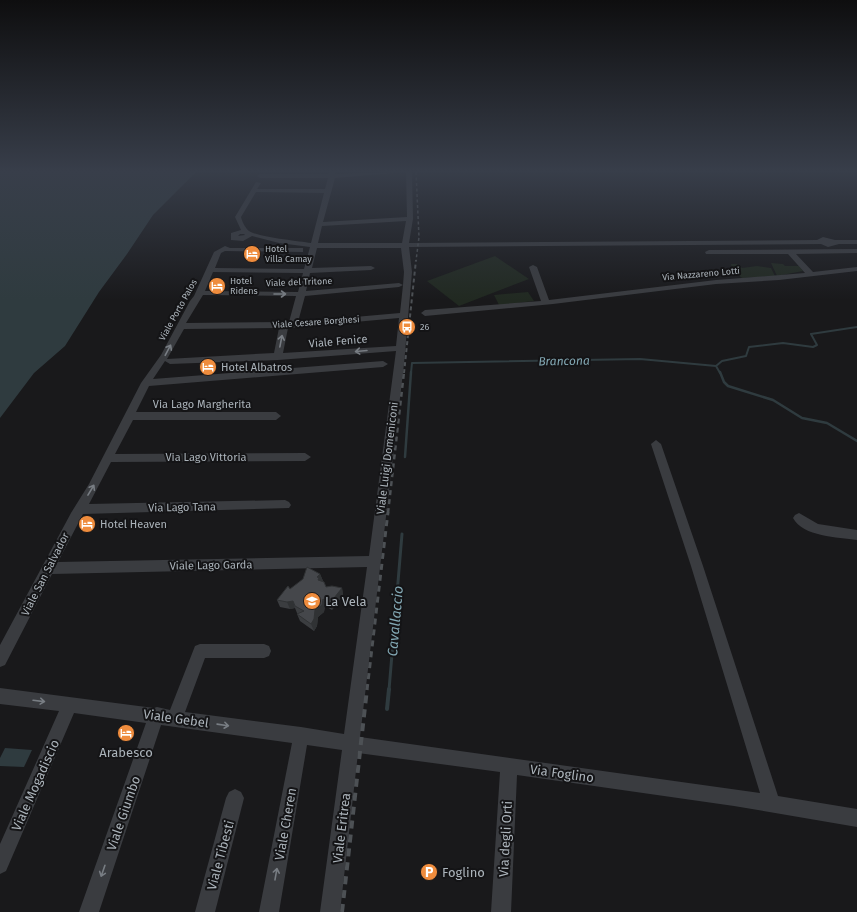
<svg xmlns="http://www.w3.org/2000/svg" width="857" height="912" font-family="'Fira Sans',sans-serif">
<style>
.green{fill:#212921}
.water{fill:#2f3b3f}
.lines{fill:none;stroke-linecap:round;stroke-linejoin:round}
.stream-far3{stroke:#2f3b3f;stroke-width:2}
.stream-far2{stroke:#2f3b3f;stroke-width:2.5}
.stream-far1{stroke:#2f3b3f;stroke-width:3}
.stream{stroke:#2f3b3f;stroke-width:4}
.minor{fill:#3a3c40;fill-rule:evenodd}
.rail-far4{stroke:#4d5155;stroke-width:1.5;stroke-dasharray:3 2.5;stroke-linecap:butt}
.rail-far3{stroke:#4d5155;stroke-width:2;stroke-dasharray:4 3;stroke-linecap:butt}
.rail-far2{stroke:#4d5155;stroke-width:2.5;stroke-dasharray:5 4;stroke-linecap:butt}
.rail-far1{stroke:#4d5155;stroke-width:3;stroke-dasharray:6 5;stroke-linecap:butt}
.rail{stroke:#4d5155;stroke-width:4;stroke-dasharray:8 6;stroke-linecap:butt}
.wall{fill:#3b3d40}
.shaded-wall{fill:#303234}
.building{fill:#45474b;stroke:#303234}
.oneway{stroke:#787d83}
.labels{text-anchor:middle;stroke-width:4;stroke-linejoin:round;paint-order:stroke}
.far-poi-label{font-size:9px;fill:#abb3ba;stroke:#141416;text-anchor:start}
.far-street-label{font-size:9px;fill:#abb3ba;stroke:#141416}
.street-label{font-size:11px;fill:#abb3ba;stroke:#141416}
.poi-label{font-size:11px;fill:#abb3ba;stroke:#141416;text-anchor:start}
.water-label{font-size:12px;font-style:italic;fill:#83a8b4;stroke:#141416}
.near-poi-label{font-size:13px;fill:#abb3ba;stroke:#141416;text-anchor:start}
.near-street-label{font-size:13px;fill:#abb3ba;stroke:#141416}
.near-water-label{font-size:14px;font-style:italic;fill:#83a8b4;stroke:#141416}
</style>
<rect width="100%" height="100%" fill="#19191b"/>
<g class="green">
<polygon points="495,256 529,279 459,306 427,281"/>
<polygon points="771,263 783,264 785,266 799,266 803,271 777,276"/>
<polygon points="731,264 737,264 742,268 757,266 771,268 775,276 742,278 732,270"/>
<polygon points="528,292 534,301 499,305 494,295"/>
</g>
<g class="water">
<polygon points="0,172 196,172 153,215 127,254 99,292 65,346 34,373 0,418"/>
<polygon points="5,748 32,750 24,767 0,766 0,758"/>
</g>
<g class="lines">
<g class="stream-far3">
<polyline points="716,366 720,373"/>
<polyline points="411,373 412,363 640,359 716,366 722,361 746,356 749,347 783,343 813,347 817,345 811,334 857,327"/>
</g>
<g class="stream-far2">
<polyline points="720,372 724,382 728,386 773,400 802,418 827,423 857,441"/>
<polyline points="405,457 411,372"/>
</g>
<polyline class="stream-far1" points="389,690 402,534"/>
<polyline class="stream" points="387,709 389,689"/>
<g class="minor">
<path d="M330,172h6l-1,2 70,-2 -70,6 -12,44 84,-5 -1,-45h6l1,47 -4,24 408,-3 6,-3 12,3h22v4h-18l-11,3 -7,-3 -412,3 3,25 -8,92 -44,373 400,56 -69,-227 -40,-122 5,-4 5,4 42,122 75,230 79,13v18l-123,-21 -217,-31 -6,137h-20l9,-140 -142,-19 -18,159h-20l22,-162 -35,-5 -28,167h-20l33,-169 -131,-18 -62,187h-20l67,-189 -72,-10 -68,158 -6,3v-30l59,-133 -59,-7v-16l154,20 3,-1 13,3 25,-64 5,-2h64l5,2 2,5 -2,5 -5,2h-59l-20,54 116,15 43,7 23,-167 -315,7 -47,91 -5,2v-22l71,-132 18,-29 52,-101 20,-28 29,-54 4,-5 20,-44 11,-6 5,2h73v4l-78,-1 -4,2 -6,15 89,1 6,-22 -31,-4 -27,-7 -9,5 -12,-1v-7l10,-3 -6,-13 21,-35 5,1 -4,6h68l3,-11h-68l-3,-2 3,-2h69zM256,192l68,1 -13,50c-13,-2 -53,-6 -62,-12 -4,-3 -7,-10 -8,-14zM406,221l-4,22h-84l4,-17zM240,234h4l1,1 -7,1zM317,248h84l3,24 -1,13 -4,-2 -93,8 4,-18 61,-3 4,-2 -4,-2 -59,2zM213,272l90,1 -5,19 -93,-1zM403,285l-3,28 -102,9 7,-26 94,-9zM203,295l93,1 -7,26 -103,1zM399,318l-3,28 -113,7 5,-25zM279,328l-5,25 -107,6 17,-30zM396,351l-27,205 -311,6 25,-48 206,-6 2,-3 -2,-3 -4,-2 -196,4 22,-42 194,-1 6,-4 -6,-4 -190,1 18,-34h143l5,-4 -5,-4h-140l13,-26 234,-19 5,-3 -5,-3 -230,18 12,-18 5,3 108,-4z"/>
<polygon points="857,249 857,253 796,254 813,272 857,267 857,271 779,280 716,284 553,304 425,316 421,313 425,310 541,301 529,267 533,265 537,267 549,300 716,280 805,273 788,254 706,254 705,252 709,250"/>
<path d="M799,513l19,11 39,6v10c-19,-3 -54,-3 -64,-22l2,-3z"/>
<polygon points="235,789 241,792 244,798 215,912 195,912 226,798 229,792"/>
</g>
<polyline class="rail-far4" points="416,172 419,237 416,261"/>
<polyline class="rail-far3" points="404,373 416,260"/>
<polyline class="rail-far2" points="388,513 404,372"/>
<polyline class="rail-far1" points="367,690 388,512"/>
<polyline class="rail" points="342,912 367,689"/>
</g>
<polygon class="wall" points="320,574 323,581 326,587 342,588 343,595 332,610 325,606 324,612 318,617 317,626 314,631 300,621 297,614 298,614 297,613 295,608 290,609 280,607 277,600 290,589"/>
<g class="shaded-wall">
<polygon points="320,574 323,581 320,584 317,577"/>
<polygon points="342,588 343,595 332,610 330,603"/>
<polygon points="323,599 325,606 324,612 318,617 317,626 314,631 311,624 315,610"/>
<polygon points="293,601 295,608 290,609 287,602"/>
</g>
<polygon class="building" points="307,567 320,574 317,577 319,578 318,580 324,582 326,587 332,586 342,588 330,603 323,599 322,605 315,610 314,619 311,624 297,614 304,611 295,606 293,601 287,602 277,600 288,586 290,589 303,579"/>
<defs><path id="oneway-shaft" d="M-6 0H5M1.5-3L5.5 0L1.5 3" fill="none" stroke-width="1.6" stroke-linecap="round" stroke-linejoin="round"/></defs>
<g class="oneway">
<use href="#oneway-shaft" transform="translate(280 294)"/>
<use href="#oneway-shaft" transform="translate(281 341) rotate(-79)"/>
<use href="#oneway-shaft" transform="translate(168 350) rotate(-62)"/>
<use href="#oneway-shaft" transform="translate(361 351) rotate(175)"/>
<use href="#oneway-shaft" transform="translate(91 490) rotate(-59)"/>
<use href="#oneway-shaft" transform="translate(39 701) rotate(7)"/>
<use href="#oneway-shaft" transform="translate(223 725) rotate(8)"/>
<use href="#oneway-shaft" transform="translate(103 871) rotate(109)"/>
<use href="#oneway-shaft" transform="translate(276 874) rotate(-80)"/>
</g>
<linearGradient id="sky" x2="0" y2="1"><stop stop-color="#0e0e0f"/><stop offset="0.57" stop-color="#383e4a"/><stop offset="1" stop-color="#383e4a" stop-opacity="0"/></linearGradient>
<rect width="857" height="300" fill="url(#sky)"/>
<defs>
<g id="hotel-disc" transform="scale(0.9)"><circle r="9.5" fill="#ef8c3d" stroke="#141416"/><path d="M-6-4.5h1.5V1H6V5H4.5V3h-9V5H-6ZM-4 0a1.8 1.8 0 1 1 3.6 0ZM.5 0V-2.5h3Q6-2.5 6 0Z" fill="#fff"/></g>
<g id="bus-disc" transform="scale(0.9)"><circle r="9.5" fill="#ef8c3d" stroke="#141416"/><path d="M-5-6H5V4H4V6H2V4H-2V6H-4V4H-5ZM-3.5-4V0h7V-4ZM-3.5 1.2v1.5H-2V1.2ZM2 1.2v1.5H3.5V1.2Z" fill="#fff"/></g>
<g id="school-disc" transform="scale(0.9)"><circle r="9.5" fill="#ef8c3d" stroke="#141416"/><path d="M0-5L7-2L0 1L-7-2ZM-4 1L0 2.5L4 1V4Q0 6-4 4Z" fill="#fff"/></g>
<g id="parking-disc" transform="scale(0.9)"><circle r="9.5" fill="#ef8c3d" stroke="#141416"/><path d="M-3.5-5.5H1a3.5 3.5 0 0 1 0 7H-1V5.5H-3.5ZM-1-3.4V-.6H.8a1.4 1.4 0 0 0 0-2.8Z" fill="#fff"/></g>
</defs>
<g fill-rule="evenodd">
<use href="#hotel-disc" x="252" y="254"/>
<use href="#hotel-disc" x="217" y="286"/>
<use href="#bus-disc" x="407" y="327"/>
<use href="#hotel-disc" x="208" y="367"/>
<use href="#hotel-disc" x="87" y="524"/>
<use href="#school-disc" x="312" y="601"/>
<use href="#hotel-disc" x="126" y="733"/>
<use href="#parking-disc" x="429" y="872"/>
</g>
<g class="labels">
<g class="far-poi-label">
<text x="265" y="252">Hotel<tspan x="265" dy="10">Villa Camay</tspan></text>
<text x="230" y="284">Hotel<tspan x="230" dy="10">Ridens</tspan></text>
<text x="420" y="330">26</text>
</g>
<g class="far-street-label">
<text transform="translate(701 274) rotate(-5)" y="3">Via Nazzareno Lotti</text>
<text transform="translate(299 282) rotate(-2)" y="3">Viale del Tritone</text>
<text transform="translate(178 310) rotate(-61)" y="3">Viale Porto Palos</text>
<text transform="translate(316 322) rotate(-4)" y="3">Viale Cesare Borghesi</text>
</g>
<g class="street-label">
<text transform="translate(338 341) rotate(-5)" y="4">Viale Fenice</text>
<text x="202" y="408">Via Lago Margherita</text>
<text x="206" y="461">Via Lago Vittoria</text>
<text transform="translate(387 458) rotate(-83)" y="4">Viale Luigi Domeniconi</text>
<text transform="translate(182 507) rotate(-1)" y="4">Via Lago Tana</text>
<text transform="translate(211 565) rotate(-1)" y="4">Viale Lago Garda</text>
<text transform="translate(45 574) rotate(-63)" y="4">Viale San Salvador</text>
</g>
<g class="poi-label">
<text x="221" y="371">Hotel Albatros</text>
<text x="100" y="528">Hotel Heaven</text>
</g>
<g class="water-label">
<text transform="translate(564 361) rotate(-1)" y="4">Brancona</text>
</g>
<g class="near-poi-label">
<text x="325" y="606">La Vela</text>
<text x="126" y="757" text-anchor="middle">Arabesco</text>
<text x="442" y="877">Foglino</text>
</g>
<g class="near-street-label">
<text transform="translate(176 718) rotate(8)" y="5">Viale Gebel</text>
<text transform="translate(562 773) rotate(8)" y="5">Via Foglino</text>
<text transform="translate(35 785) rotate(-66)" y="5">Viale Mogadiscio</text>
<text transform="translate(123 813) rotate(-71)" y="5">Viale Giumbo</text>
<text transform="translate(285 824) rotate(-80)" y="5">Viale Cheren</text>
<text transform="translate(341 828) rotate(-83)" y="5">Viale Eritrea</text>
<text transform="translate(505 839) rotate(-87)" y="5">Via degli Orti</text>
<text transform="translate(220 855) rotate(-75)" y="5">Viale Tibesti</text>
</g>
<g class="near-water-label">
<text transform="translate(395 621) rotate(-85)" y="5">Cavallaccio</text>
</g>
</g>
</svg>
